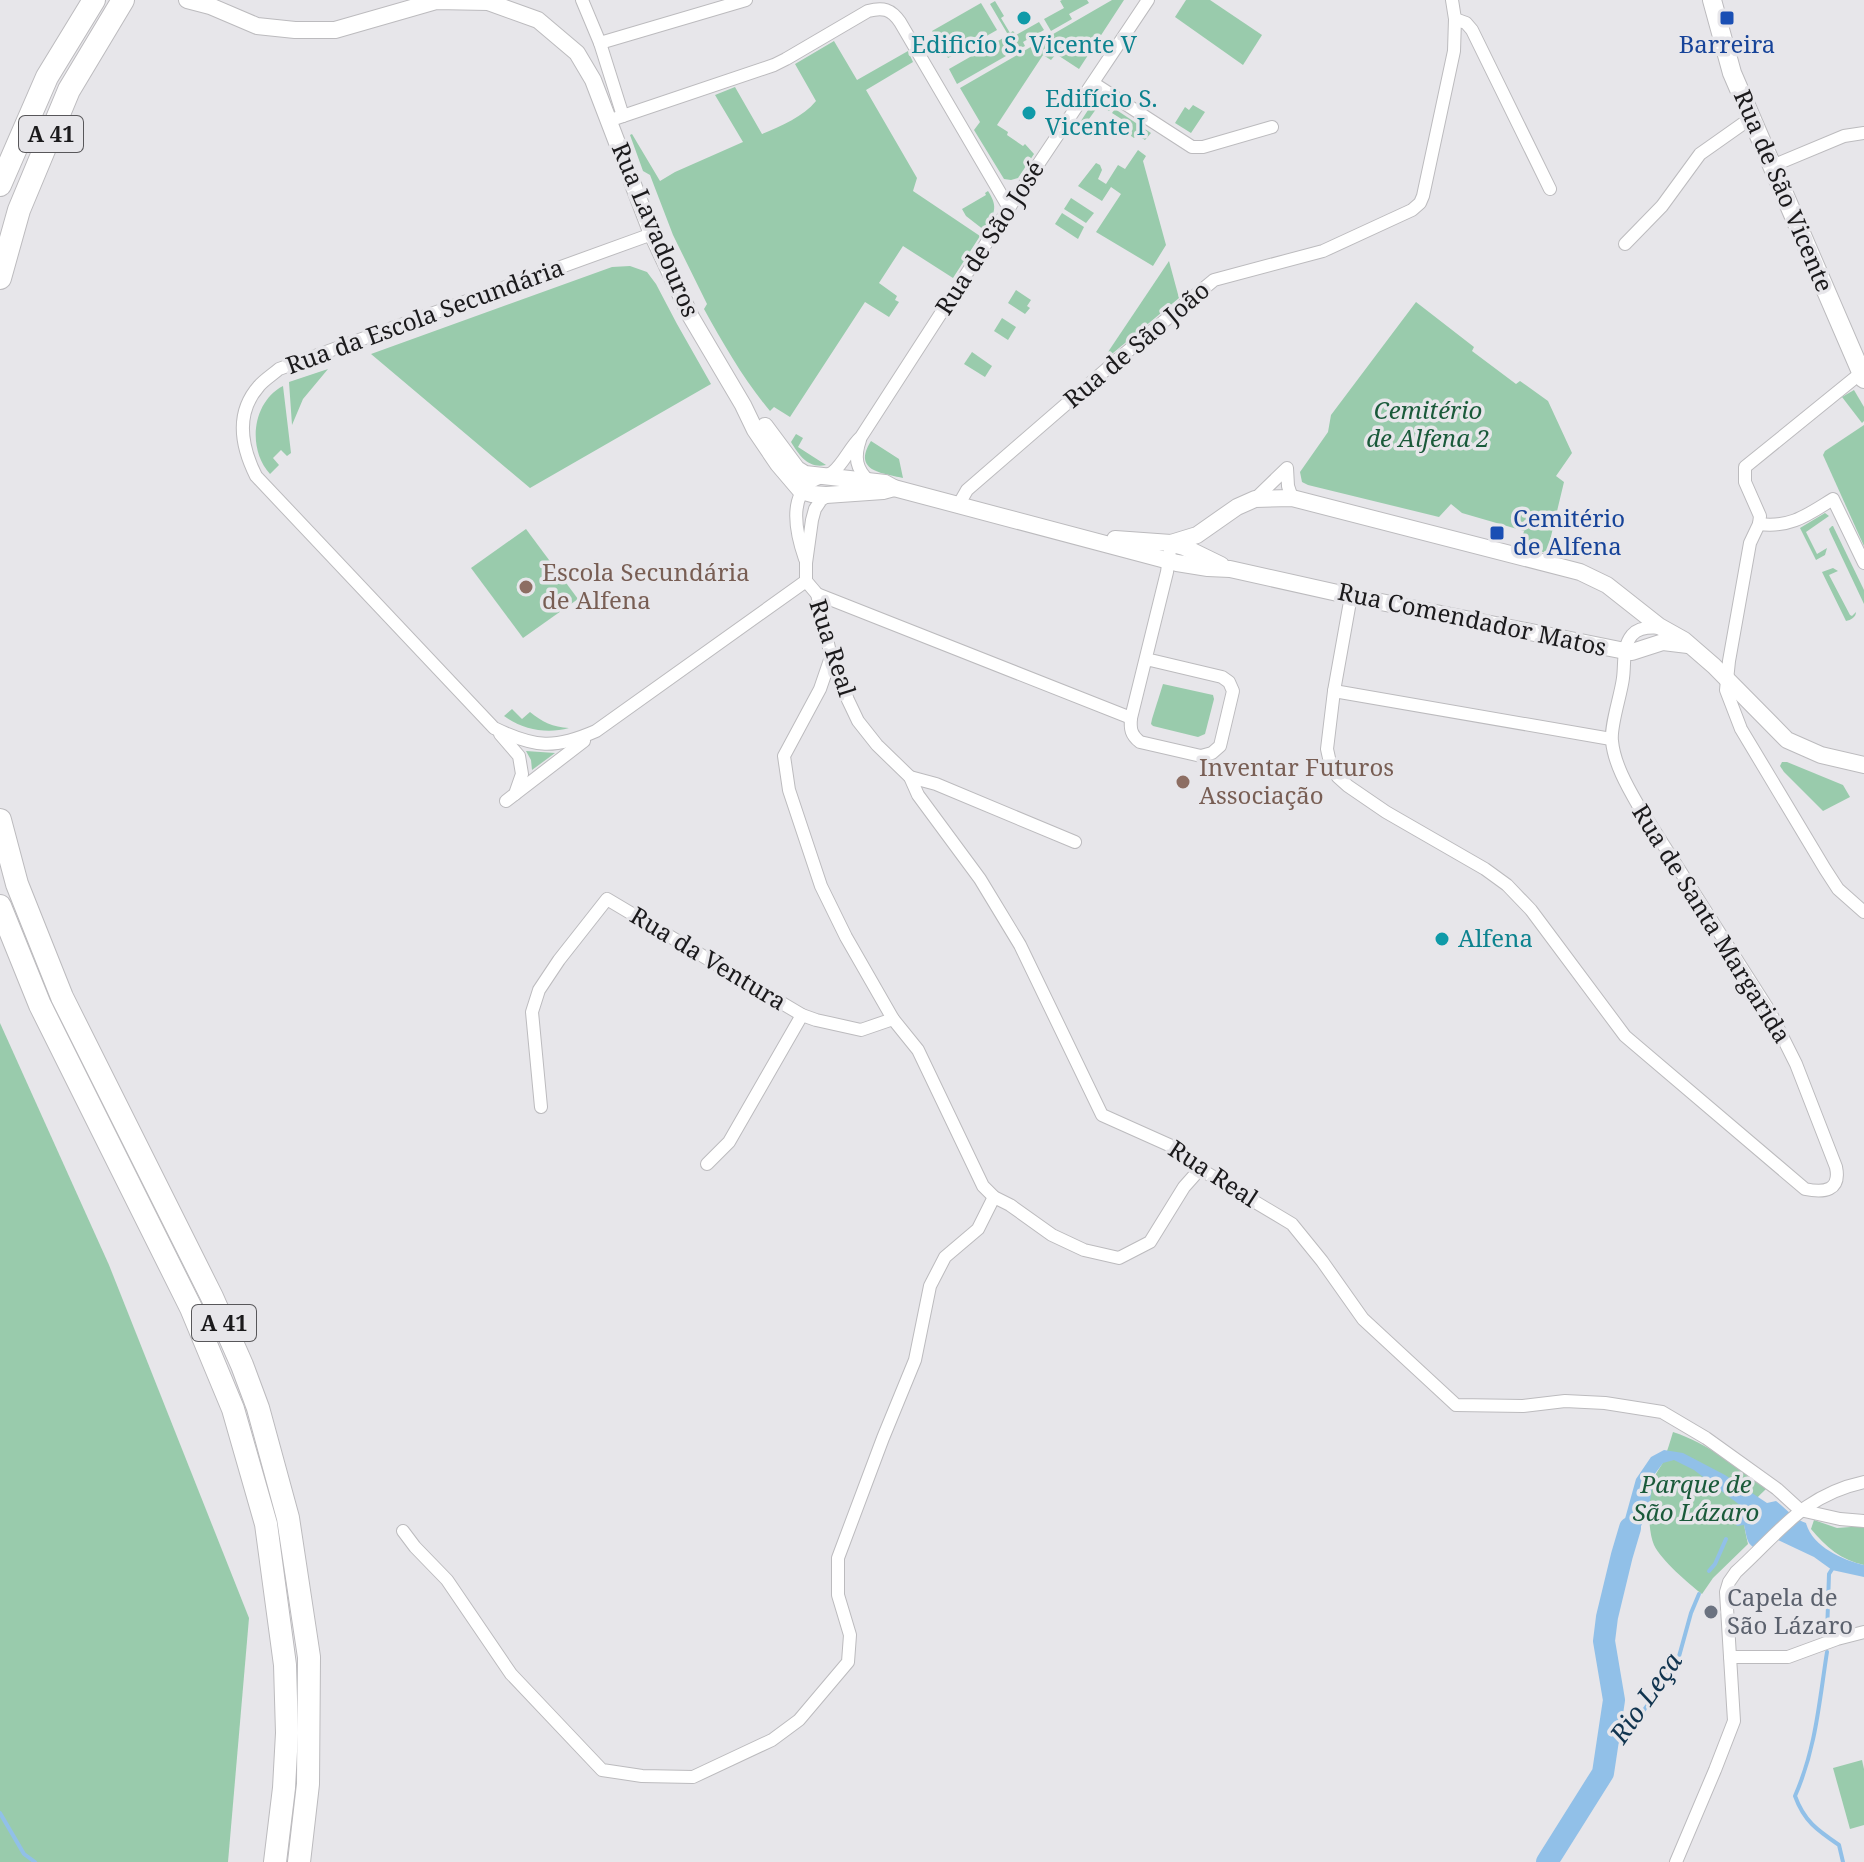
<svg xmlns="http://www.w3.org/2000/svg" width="1864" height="1862" font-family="'Noto Serif',serif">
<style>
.green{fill:#99cbac}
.water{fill:#91c0e8}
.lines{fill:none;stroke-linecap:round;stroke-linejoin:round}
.stream{stroke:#91c0e8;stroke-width:4}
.river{stroke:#91c0e8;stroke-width:22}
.minor-casing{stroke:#bcbbbe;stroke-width:14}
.tertiary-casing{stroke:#bcbbbe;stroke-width:18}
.secondary-casing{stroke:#bcbbbe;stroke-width:20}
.motorway-casing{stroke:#bcbbbe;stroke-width:24}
.minor{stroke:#fff;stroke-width:12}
.tertiary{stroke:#fff;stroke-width:16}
.secondary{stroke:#fff;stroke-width:18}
.motorway{stroke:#fff;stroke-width:22}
.culture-dot{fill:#0f9aa8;stroke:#e7e6ea;stroke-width:3}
.transit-dot{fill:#1a4fb4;stroke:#e7e6ea;stroke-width:3}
.education-dot{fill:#8d6e63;stroke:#e7e6ea;stroke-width:3}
.worship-dot{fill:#6b7280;stroke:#e7e6ea;stroke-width:3}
.labels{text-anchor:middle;stroke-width:7;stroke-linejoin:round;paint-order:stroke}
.shield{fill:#e7e6ea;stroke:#58575a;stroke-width:2}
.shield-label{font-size:22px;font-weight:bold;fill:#1b1a1c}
.culture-label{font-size:24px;fill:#0d838f;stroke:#e7e6ea;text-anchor:start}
.transit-label{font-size:24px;fill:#164399;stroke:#e7e6ea}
.street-label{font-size:24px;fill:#1b1a1c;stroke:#e7e6ea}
.park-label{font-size:24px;font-style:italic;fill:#1a5a3a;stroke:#e7e6ea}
.education-label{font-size:24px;fill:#785e54;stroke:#e7e6ea;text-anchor:start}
.worship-label{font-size:24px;fill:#5b616d;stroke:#e7e6ea;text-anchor:start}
.water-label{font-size:26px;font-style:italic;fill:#10344f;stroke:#e7e6ea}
</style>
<rect width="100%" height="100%" fill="#e7e6ea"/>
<g class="green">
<polygon points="1062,0 1087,0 1089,3 1069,14 1072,19 1051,31 1044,19 1064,8 1060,1"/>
<polygon points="1112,0 1124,0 1079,69 1056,54 1051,60 1043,55 997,125 1008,132 1007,135 1023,146 1025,144 1034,154 1018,178 1011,180 1004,179 974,130 980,122 960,88"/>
<polygon points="1186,0 1210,0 1262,35 1243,65 1175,17"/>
<polygon points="995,1 1004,16 1001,18 1010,33 1013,31 1016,35 1039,22 1044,30 1023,42 1025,46 1017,50 990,4"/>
<polygon points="981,3 997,30 948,58 932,31"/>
<polygon points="1005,37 1013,52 957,84 949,69"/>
<path d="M834,41l23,39 51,-29 5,11 -47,28 51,88 -4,13 67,45 -27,42 -50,-32 -24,37 18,13 -2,4 4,2 -10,15 -24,-15 -75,115 -16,-10 -4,4c-26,-31 -46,-66 -66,-102l3,-5 -34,-69 -23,-60 -7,-4 -13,-36 2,-1 28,47 15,-9 68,-30 -28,-47 20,-8 27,47c19,-8 41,-17 54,-33l-21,-37z"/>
<polygon points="1097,101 1105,102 1112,107 1109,111 1099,105 1081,130 1077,127 1092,104"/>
<polygon points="1193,105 1205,112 1191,133 1175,123 1185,107 1189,110"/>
<polygon points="1115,109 1151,133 1145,140 1137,135 1134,138 1121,129 1124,124 1122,122 1123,120 1112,113"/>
<polygon points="1138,150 1146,156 1143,161 1166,245 1153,266 1096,232 1121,194 1111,187 1102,201 1078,186 1096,163 1100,165 1102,170 1098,179 1106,184 1118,165 1125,169"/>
<path d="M988,191c11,17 6,23 -4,39l-18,-14 -4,-7 24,-14 -1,-2z"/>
<polygon points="1071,198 1094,213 1086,223 1064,209"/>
<polygon points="1062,213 1084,227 1078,239 1055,224"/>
<polygon points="1169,261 1179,298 1107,358 1108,352"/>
<polygon points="630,266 647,272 656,284 677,324 711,384 530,488 371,354 612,267"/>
<polygon points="1016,290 1031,300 1027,306 1030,308 1025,314 1008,303"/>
<polygon points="1416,302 1474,347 1472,351 1516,384 1520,381 1548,401 1572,453 1556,476 1564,482 1547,553 1520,547 1524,531 1462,513 1451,504 1439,517 1308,485 1302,482 1300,472 1328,432 1331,415"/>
<polygon points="1002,318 1016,327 1008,340 994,331"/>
<polygon points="972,352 992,366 985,377 964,364"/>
<polygon points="328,369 303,399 292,425 289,382"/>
<path d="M283,386l8,67 -4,3 -6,-6 -8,8 6,7 -9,9c-23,-25 -18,-72 13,-88z"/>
<polygon points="1854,390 1864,407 1864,421 1862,423 1842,397"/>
<polygon points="1864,425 1864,546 1823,455 1825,451"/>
<path d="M796,434l7,4 -5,9 28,18c-18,4 -27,-10 -35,-23z"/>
<path d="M871,441l28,18 4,19c-21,-5 -51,-7 -32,-37z"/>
<polygon points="1825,513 1829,516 1806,532 1817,554 1827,548 1825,555 1816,560 1800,528"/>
<polygon points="1832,526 1833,526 1864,590 1864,604 1830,532 1829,529"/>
<polygon points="526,529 578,599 523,638 471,568"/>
<path d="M1833,568l5,3 -9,4 21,40 2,1 4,-4c0,5 -5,8 -10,9l-24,-49z"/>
<polygon points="1163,684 1213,695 1214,699 1205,734 1198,737 1153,726 1151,724 1152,719"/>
<path d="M512,709l10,10 8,-7c12,10 23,15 39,16 -22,6 -46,2 -65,-12z"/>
<polygon points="526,751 555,753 532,770 531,760"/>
<polygon points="1782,762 1787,762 1843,785 1850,797 1823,811 1784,772 1780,766"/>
<polygon points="0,1023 109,1265 249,1618 228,1862 0,1862"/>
<path d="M1673,1432c36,12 63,34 93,57 -23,23 -26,21 -18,55l-35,34 -11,16c-13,-10 -41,-34 -48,-49 -7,-17 -6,-50 0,-67 2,-6 7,-11 9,-16 4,-10 7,-20 10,-30z"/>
<path d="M1814,1520l23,8 27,-2v39c-23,-5 -38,-18 -53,-36z"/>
<polygon points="1862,1760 1864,1769 1864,1825 1850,1829 1833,1768"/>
</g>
<path class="water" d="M1664,1450l19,3 42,22 42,28 9,-2c9,7 19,19 30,22 6,23 36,37 58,42v12l-32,-7 -18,-13 -36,-17 -13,12c-19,-6 -17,-10 -21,-27l-7,1 -2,-3 10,-14 -51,-39 -20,-10 -11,3 -9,12 -5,32 -20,48h-14l21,-76 15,-22z"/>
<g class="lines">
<g class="stream">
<polyline points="1709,1571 1715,1564 1726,1539"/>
<polyline points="1827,1634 1829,1574 1834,1566"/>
<path d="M1827,1652c-8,51 -11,96 -32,144 9,25 22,34 44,49l4,17"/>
<polyline points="1606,1755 1644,1710 1678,1660 1691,1613 1699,1594"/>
<polyline points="0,1813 24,1854 35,1862"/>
</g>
<polyline class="river" points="1547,1862 1603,1773 1614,1700 1604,1641 1607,1617 1622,1555 1630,1528"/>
<g class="minor-casing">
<g id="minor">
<polyline points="582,0 600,43 623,116"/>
<polyline points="1455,19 1466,23 1472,30 1550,189"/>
<polyline points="600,43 746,0"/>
<polyline points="1093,83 1192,147 1203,147 1272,127"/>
<path d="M608,121l166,-56 12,-6 82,-48c15,-4 23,-2 32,11l109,186"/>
<polyline points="1772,166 1844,136 1864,133"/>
<path d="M652,234l-373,135c-7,6 -15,11 -20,17 -24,27 -18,60 -3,90l238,252c41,20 61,21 102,3l210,-150"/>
<polyline points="1625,244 1662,206 1700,154 1751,118"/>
<polyline points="1861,373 1745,467 1745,482 1760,516 1759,524 1750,543 1729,661 1726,690 1741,729 1825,869 1838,889 1864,912"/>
<path d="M860,440c-6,17 -4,29 9,41"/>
<polyline points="830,494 821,500 815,509 812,520 806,563 806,581 817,594 831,657 848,700 858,721 877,745 910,777 918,795 980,879 1020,945 1102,1115 1178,1149 1200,1169 1292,1224 1322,1261 1363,1319 1456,1405 1523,1406 1565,1401 1605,1403 1662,1412 1706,1438 1777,1489 1800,1510 1840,1519 1864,1521"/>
<polyline points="1255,499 1287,468 1288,486 1292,498"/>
<polyline points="959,504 967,490 1117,360 1214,280 1323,251 1412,210 1420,203 1423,196 1454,51 1455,19 1452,0"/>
<path d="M1759,524c32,4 48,-9 74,-25l31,64"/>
<path d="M805,559c-8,-23 -17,-59 5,-76 7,-6 16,-6 23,-11 11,-9 17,-25 28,-35l148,-229 139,-208"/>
<polyline points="817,594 1131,718"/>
<path d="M1351,596l-17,95 -7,58 4,18 7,10 10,9 38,26 99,57 22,16 24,25 94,126 180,153c19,4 36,2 31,-22l-40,-103 -26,-52 -132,-207c-11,-19 -24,-42 -26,-64 -2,-15 9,-46 11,-63 2,-14 -1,-31 9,-43 7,-8 19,-8 29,-7"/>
<polyline points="831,657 820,689 784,756 789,790 821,886 846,937 893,1019 918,1050 983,1186 994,1197 1010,1205 1052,1235 1084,1250 1119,1258 1150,1242 1184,1187 1200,1169"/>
<path d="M1146,659l76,18 7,5 4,9 -13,55 -8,7 -11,3 -61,-14c-9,-7 -10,-13 -9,-24l36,-146 4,-29"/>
<polyline points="1334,691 1611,739"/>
<polyline points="500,734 519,756 522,774 515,794"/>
<polyline points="910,777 936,784 1075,842"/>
<polyline points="506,801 584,741"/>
<polyline points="541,1107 532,1012 539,990 559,960 607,899 802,1015 816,1020 861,1030 893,1019"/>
<polyline points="707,1164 729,1142 802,1015"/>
<polyline points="403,1531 415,1547 447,1580 511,1674 602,1770 642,1776 693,1777 772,1740 799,1720 848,1662 850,1635 838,1595 838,1558 883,1438 915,1360 930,1286 945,1257 978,1229 994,1197"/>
<polyline points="1730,1657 1788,1657 1837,1639 1864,1632"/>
<path d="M1676,1862l39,-92 19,-49 -8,-129 3,-10 7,-10c43,-39 67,-77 128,-90"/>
</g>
</g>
<g class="tertiary-casing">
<g id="tertiary">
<polyline points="187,0 210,6 257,26 295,30 335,30 436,1 488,2 538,20 577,53 593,80 652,234 691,317 743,405 755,430 778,464 801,491 812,494 826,495 883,491 894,488"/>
<polyline points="765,426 797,469 805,474 885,483 894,488 1177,563 1208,568 1230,569 1351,596 1625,651 1632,652 1663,642 1688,645"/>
<polyline points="1115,539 1171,543 1197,535 1237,507 1255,499 1292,498 1580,572 1607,585 1659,626 1684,640 1714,666 1787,740 1821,755 1864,765"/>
<polyline points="1173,544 1184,547 1221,565"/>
</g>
</g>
<g class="secondary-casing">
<polyline id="secondary" points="1712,0 1732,73 1864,379"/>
</g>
<g class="motorway-casing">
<g id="motorway">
<polyline points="0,185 47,77 94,0"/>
<polyline points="0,278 19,210 69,90 123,0"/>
<polyline points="0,820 17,884 62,997 212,1297 242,1365 258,1408 288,1518 309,1657 308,1784 299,1862"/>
<polyline points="0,906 40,1005 191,1308 233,1409 266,1524 285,1665 287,1733 284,1788 275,1862"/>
</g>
</g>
<use href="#minor" class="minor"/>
<use href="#tertiary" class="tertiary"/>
<use href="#secondary" class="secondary"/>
<use href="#motorway" class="motorway"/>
</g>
<g class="culture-dot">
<circle cx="1024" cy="18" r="8"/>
<circle cx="1029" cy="113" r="8"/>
<circle cx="1442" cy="939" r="8"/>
</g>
<g class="transit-dot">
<rect x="1719" y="10" width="16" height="16" rx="4"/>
<rect x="1489" y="525" width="16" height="16" rx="4"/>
</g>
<g class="education-dot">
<circle cx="526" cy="587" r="8"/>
<circle cx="1183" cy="782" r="8"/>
</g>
<circle class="worship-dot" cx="1711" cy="1612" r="8"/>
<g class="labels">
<g class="shield">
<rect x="19" y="116" width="64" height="36" rx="6"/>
<rect x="192" y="1305" width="64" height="36" rx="6"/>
</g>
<g class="shield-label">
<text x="51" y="142">A 41</text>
<text x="224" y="1331">A 41</text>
</g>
<g class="culture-label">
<text x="1024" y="53" text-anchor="middle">Edificío S. Vicente V</text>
<text x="1045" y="107">Edifício S.<tspan x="1045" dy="28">Vicente I</tspan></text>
<text x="1458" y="947">Alfena</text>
</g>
<g class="transit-label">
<text x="1727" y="53">Barreira</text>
<text x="1513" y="527" text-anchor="start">Cemitério<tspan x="1513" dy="28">de Alfena</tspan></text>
</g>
<g class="street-label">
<text transform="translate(1783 191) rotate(67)" y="8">Rua de São Vicente</text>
<text transform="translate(655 230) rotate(67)" y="8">Rua Lavadouros</text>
<text transform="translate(990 238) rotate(-57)" y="8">Rua de São José</text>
<text transform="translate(425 317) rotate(-20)" y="8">Rua da Escola Secundária</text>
<text transform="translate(1137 345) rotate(-40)" y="8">Rua de São João</text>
<text transform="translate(1472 620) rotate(12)" y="8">Rua Comendador Matos</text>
<text transform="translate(832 648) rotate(72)" y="8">Rua Real</text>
<text transform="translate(1711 924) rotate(58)" y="8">Rua de Santa Margarida</text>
<text transform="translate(708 959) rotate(31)" y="8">Rua da Ventura</text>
<text transform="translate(1213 1174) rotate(33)" y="8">Rua Real</text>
</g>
<g class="park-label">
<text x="1428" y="419">Cemitério<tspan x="1428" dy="28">de Alfena 2</tspan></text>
<text x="1696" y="1493">Parque de<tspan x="1696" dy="28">São Lázaro</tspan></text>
</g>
<g class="education-label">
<text x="542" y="581">Escola Secundária<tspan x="542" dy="28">de Alfena</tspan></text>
<text x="1199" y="776">Inventar Futuros<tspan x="1199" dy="28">Associação</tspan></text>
</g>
<g class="worship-label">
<text x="1727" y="1606">Capela de<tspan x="1727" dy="28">São Lázaro</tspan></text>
</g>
<g class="water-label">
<text transform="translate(1646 1698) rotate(-55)" y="9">Rio Leça</text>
</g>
</g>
</svg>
